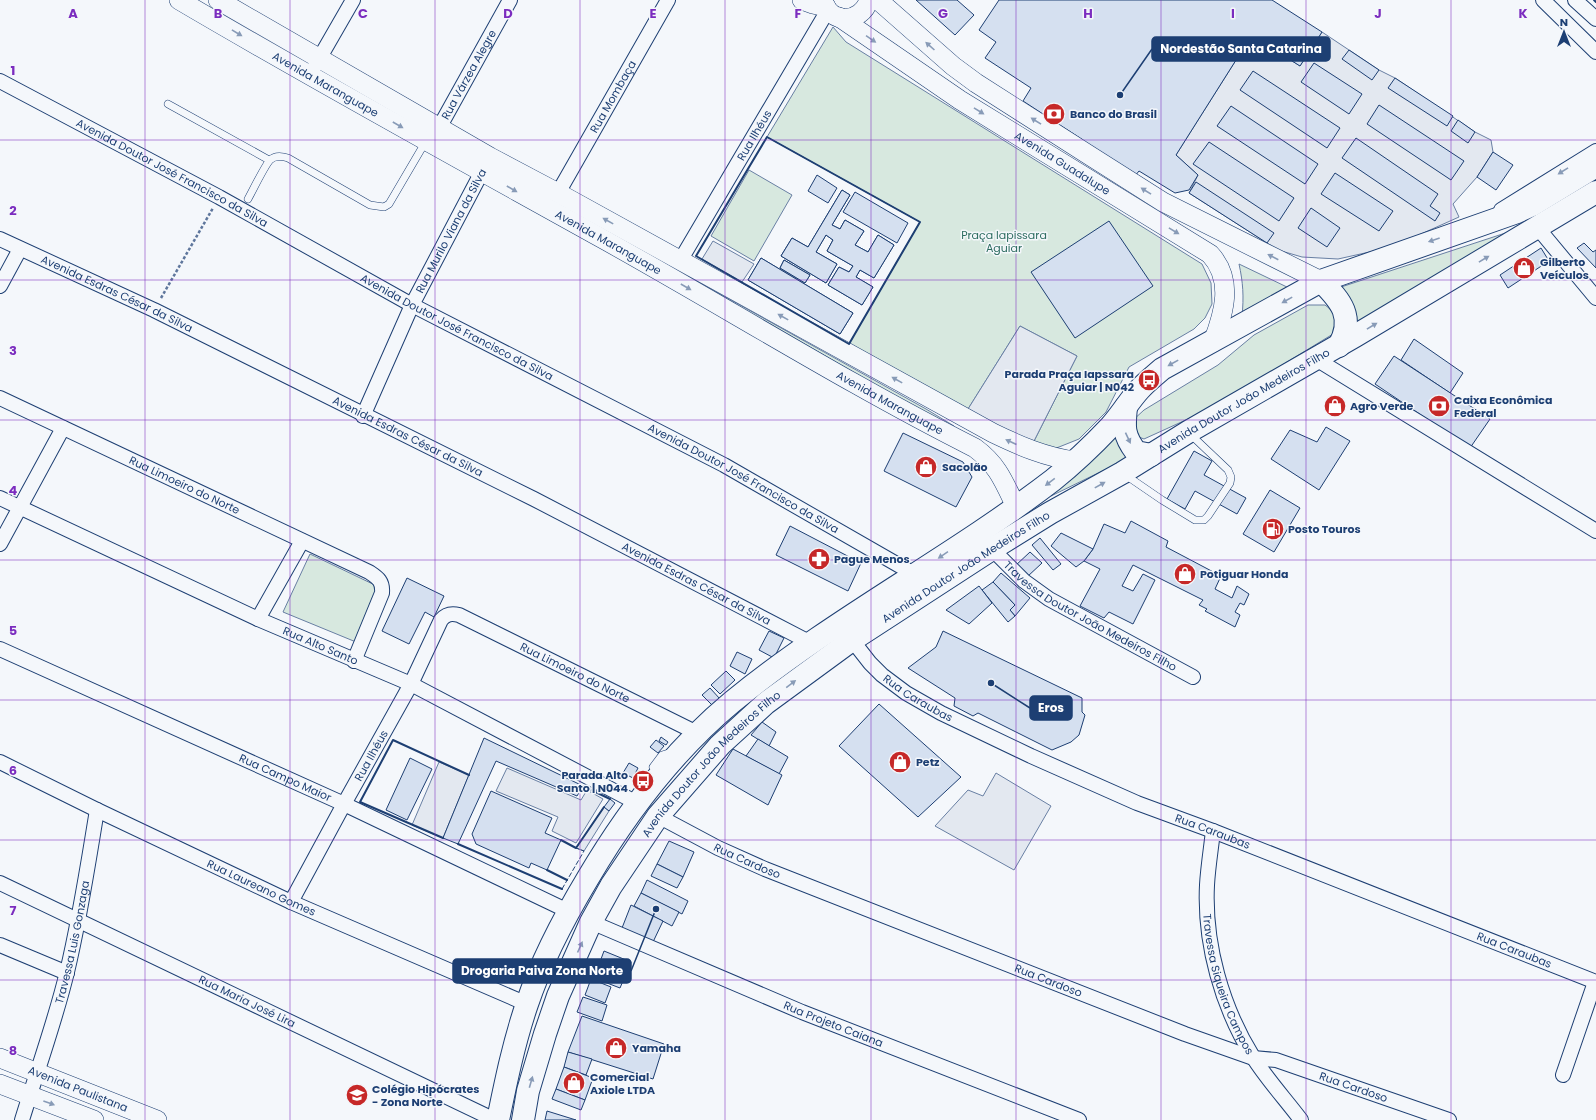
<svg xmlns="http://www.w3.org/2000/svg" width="1596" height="1120" font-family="Poppins,sans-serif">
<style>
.green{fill:#d7e8df;stroke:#687fa3}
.parking{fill:#e3e8f0;stroke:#687fa3}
.building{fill:#d5e0f0;stroke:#1d3f73}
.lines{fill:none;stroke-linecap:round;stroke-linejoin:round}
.lane-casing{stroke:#1d3f73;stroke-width:8}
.street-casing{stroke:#1d3f73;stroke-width:16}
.secondary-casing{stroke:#1d3f73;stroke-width:20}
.primary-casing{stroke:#1d3f73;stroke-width:24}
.path{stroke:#5e769c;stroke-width:2.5;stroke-dasharray:3 2;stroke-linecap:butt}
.lane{stroke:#f4f7fb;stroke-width:7}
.street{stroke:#f4f7fb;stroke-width:14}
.secondary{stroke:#f4f7fb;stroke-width:19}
.primary{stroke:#f4f7fb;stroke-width:22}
.fence{stroke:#1d3f73;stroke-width:1;stroke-dasharray:5 2;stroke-linecap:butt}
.wall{stroke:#1d3f73;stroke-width:2}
.oneway{fill:#889bb7}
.grid{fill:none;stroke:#7b2cbf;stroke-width:1;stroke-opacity:0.55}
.labels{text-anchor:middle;stroke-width:3;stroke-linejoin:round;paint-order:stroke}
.street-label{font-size:11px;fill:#1d3f73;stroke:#f4f7fb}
.poi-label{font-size:11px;font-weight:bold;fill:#1d3f73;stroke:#f4f7fb;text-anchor:start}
.park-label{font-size:11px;fill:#2c6c60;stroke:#f4f7fb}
.grid-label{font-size:13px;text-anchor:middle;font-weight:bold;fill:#7b2cbf;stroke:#f4f7fb;stroke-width:3;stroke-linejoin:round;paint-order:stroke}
.leader{fill:none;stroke:#1d3f73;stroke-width:1.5}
.callout-dot{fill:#1d3f73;stroke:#f4f7fb;stroke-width:1.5}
.callout{fill:#1d3f73;stroke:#1d3f73;stroke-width:1.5}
.callout-label{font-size:12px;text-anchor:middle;font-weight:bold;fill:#fff}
</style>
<rect width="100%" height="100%" fill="#f4f7fb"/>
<g class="green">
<polygon points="833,27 846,42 1202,264 1211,283 1212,304 1205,318 1194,329 1129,367 1106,412 1079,439 1054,449 1032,445 1077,356 1020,326 968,409 849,344 920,222 767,137"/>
<polygon points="749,170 792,195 754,261 711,236"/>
<polygon points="1536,223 1355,333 1335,289"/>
<path d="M1239,264l50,24 -47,28c2,-19 1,-34 -3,-52z"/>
<polygon points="688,276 926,409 954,426 954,431"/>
<path d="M1308,305h17c12,9 13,16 8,29l-123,75 -66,30 -5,-2 -7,-16 12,-11 74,-45 36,-30z"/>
<polygon points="1115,433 1129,458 1051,496"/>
<polygon points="310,554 379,587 356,642 283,612"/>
</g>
<g class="parking">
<polygon points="1322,32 1379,70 1395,78 1475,132 1491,140 1493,152 1477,177 1453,204 1459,217 1392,247 1338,259 1302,257 1278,250 1267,243 1189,193 1198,175 1176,155 1243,49 1270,47 1300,66"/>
<polygon points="713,241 754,264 742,282 702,259"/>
<polygon points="1020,326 1077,356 1032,445 968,409"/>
<polygon points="439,762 469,775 443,838 412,825"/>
<polygon points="507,768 581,800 587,790 603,799 576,843 552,831 558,817 496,791"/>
<polygon points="996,773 1051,806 1014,870 935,826 968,790 983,796"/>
<polygon points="604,807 609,811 584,851 576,848"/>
</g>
<g class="building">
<polygon points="916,0 957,0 974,15 955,35"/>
<polygon points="999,0 1272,0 1322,32 1300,66 1270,47 1243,49 1176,155 1198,175 1189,190 1175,193 1139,171 1135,176 1081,142 1083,140 1023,101 1031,88 985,58 996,42 979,30"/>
<polygon points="1349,50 1379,70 1372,80 1342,59"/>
<polygon points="1314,63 1362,94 1349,114 1301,82"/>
<polygon points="1253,71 1340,128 1327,148 1240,90"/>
<polygon points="1395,78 1453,116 1447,126 1388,88"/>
<polygon points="1379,105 1464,161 1451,180 1367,124"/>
<polygon points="1231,106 1318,164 1305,184 1217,126"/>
<polygon points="1458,120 1475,132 1468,143 1451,131"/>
<polygon points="1356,138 1438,194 1430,206 1440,213 1435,221 1342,158"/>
<polygon points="1209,142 1294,198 1279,221 1193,164"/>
<polygon points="1493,152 1513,165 1496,190 1477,177"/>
<polygon points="1335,173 1393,211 1379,231 1321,194"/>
<polygon points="817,175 837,188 828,203 808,191"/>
<polygon points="1196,182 1274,233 1267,243 1189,193"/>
<polygon points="842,190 850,195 832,225 840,229 845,220 864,231 855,245 868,252 878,235 894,245 874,278 860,270 856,277 873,287 862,305 828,285 839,267 849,272 853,266 827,251 833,240 826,235 816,252 837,264 826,283 781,256 792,238 808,247"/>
<polygon points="842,190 850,195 832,225 840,229 845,220 864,231 855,245 868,252 878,235 894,245 874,278 860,270 856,277 873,287 862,305 828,285 839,267 849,272 853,266 827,251 833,240 826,235 816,252 837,264 826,283 781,256 792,238 808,247"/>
<polygon points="855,192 908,223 897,243 843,212"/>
<polygon points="1311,208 1340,228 1327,247 1298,228"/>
<polygon points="1109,221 1153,286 1075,338 1031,272"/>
<polygon points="1584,243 1593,252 1596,250 1596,268 1577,248"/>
<polygon points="1541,248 1549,261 1508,288 1500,275"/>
<polygon points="761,258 853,313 840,334 748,280"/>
<polygon points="761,258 853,313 840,334 748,280"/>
<polygon points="784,260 810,275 805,283 780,268"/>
<polygon points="784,260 810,275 805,283 780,268"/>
<polygon points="1414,339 1463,373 1450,393 1401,360"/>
<polygon points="1394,356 1490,419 1470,448 1375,384"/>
<polygon points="1326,427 1350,441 1319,490 1271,459 1290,430 1317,442"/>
<polygon points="903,433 963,462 972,477 956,507 884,471"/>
<polygon points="1194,451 1212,461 1204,475 1246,498 1237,514 1195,491 1185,509 1167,499"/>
<polygon points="1270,490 1300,508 1274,552 1243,534"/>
<polygon points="1131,521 1168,541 1166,547 1221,576 1215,589 1232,598 1237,586 1249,594 1244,605 1240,603 1235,612 1240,615 1235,627 1205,611 1207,609 1199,605 1203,600 1133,565 1122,586 1133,591 1143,574 1155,580 1133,624 1109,612 1104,618 1080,606 1100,569 1084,561 1093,549 1104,524 1125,533"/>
<polygon points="790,526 861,563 848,591 776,555"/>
<polygon points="1061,533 1093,549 1084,561 1076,567 1051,546"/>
<polygon points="1040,538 1061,564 1053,570 1032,545"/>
<polygon points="1030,552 1042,563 1027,577 1015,566"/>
<polygon points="1001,573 1030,598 1015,616 1010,610 1015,605 993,582"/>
<polygon points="407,578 444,596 434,617 425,612 409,644 382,631"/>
<polygon points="993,582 1015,605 1010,610 1015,616 1008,622 982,590"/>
<polygon points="979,586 992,603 969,624 946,610"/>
<polygon points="769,631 784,638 774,658 759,650"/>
<polygon points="943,631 1082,698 1082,712 1085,715 1079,735 1071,742 1052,750 978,713 973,716 954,706 955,698 908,668 936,647"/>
<polygon points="737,652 752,659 745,674 730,666"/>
<polygon points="726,671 735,680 720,694 711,685"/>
<polygon points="710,688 720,699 713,706 702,695"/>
<polygon points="879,704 961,777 918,817 839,746"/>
<polygon points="762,722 776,732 769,746 751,735"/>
<polygon points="661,737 668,742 666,745 659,741"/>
<polygon points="484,738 583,786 577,796 496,761 458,844 443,838"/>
<polygon points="758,739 788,757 779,774 746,756"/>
<polygon points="656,740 664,746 658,753 650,747"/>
<polygon points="733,749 782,775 768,805 716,775"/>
<polygon points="410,758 432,769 407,820 386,810"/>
<polygon points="629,763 638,768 633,778 623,773"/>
<polygon points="491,791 552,818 545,833 561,840 547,870 531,863 529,868 476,844 472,834"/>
<polygon points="610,799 615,803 609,811 604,807"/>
<polygon points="669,841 694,852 683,877 657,864"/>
<polygon points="657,864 683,877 677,888 651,876"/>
<polygon points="647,880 688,901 682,914 641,893"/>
<polygon points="641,893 679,912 672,926 634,906"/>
<polygon points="631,905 663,921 653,942 622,928"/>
<polygon points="604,951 631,962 620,988 594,978"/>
<polygon points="591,979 611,987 605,1003 585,995"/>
<polygon points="583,997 607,1005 602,1021 577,1012"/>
<polygon points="582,1016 664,1044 653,1079 568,1052"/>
<polygon points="568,1052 592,1059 586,1075 564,1067"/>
<polygon points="564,1067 593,1078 585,1100 556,1089"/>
<polygon points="556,1089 585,1100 581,1110 552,1099"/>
<polygon points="547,1111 576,1120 545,1120"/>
</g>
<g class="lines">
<g class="lane-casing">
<g id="lane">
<polyline points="168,104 269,160"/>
<path d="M248,199c4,-7 17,-34 22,-39 5,-5 12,-4 18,-2l82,47 14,2 5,-3 37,-63"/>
<polyline points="1124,474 1162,500 1195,520 1204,520 1208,516 1230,483 1231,477 1228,470 1189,433"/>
<polyline points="653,767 662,755 672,752"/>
</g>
</g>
<g class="street-casing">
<g id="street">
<polyline points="1543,0 1596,52"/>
<polyline points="1575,0 1596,19"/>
<polyline points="315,66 353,0"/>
<path id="s1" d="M0,81l219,116 193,108 312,160 190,109"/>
<path id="s2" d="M439,128l71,-128"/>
<path id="s3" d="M558,193l110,-193"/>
<polyline points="1501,210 1596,151"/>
<polyline points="1537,227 1596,298"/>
<path id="s4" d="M0,239l154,71 380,189 277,144"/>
<path id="s5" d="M680,261l148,-251"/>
<polyline points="0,286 20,249"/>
<polyline points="1316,359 1596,531"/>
<path id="s6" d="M0,398l369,174c9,6 14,9 13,21l-28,68"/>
<path id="s7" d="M363,416l49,-111 74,-141"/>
<path id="s8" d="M0,498l258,121 153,65 226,119"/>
<polyline points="0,544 63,428"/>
<path id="s9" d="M992,549l32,32 25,18 144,78"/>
<polyline points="258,619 302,541"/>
<path id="s10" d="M852,640l18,23 12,12 24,18 35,20 90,43 106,47 76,28 383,151"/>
<path id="s11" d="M0,649l344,155 224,107"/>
<path id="s12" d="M0,762l97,48 194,92 236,102"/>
<path id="s13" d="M658,816l60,32 47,21 420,165 68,24 23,2 173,60"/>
<path id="s14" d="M1213,831c-2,18 -5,36 -6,54 -3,59 15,122 46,172 13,21 33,43 48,63"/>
<path id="s15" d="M0,883l495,237"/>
<path id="s16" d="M291,902l53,-98 67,-120 30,-64c5,-6 10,-7 18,-5l238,118"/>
<path id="s17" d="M591,922l211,90 277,108"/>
<polyline points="0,945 67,973"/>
<polyline points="1563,1075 1595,982"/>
<path id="s18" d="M22,1120c15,-49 33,-98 45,-148 13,-54 21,-108 30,-162"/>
</g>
</g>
<g class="secondary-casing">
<g id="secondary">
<path id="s19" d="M179,0c139,82 282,160 424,239 124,69 245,145 372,209 23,17 29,34 41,59"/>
<path d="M218,0l272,157 68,36 435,240c27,13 52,24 82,28"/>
<polyline points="802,0 813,4 826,7"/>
<path d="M823,0c7,25 38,24 46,0"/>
<polyline points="878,0 953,66 976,83 1092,157 1163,202 1321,281"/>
<path id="s20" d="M839,17l121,83 250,154c24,26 14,59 3,88"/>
<path id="s21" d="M0,1058l157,62"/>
<polyline points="0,1084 94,1120"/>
</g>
</g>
<g class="primary-casing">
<g id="primary">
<path d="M1321,281c20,20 34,36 18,65"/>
<path d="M1126,407c-2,20 -3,28 10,45l15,3"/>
<path d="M498,1120c8,-39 16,-78 29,-116 15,-45 37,-86 61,-126 39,-66 85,-127 144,-176 101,-83 218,-143 321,-222 20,-16 40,-35 57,-53 11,-12 19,-26 29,-37 7,-8 15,-14 23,-21l159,-88 196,-69 15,-7 64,-39"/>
<path id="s22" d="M523,1120l5,-29 17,-57 13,-38 33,-74 20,-36 47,-70 62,-71 46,-42 86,-63 140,-91 58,-36 72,-40 66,-41 167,-96 241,-144"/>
</g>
</g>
<polyline class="path" points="161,298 213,208"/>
<use href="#lane" class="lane"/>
<use href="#street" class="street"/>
<use href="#secondary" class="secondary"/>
<use href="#primary" class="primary"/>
<polyline class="fence" points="562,889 584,851 576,848"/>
<g class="wall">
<polyline points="1594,0 1596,2"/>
<polygon points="767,137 920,222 849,344 696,256"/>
<polyline points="583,786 610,799"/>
<polyline points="443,838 360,802 393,740 469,775"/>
<polyline points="561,840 576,848 604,807"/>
<polyline points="458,844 562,889"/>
<polyline points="547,870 567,880"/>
</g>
</g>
<defs><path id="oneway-solid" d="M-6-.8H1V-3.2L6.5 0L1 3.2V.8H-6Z"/></defs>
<g class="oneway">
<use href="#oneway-solid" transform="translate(237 33) rotate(31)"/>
<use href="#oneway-solid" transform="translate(871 39) rotate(34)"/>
<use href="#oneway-solid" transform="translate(930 46) rotate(-138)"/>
<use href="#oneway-solid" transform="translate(979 111) rotate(32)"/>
<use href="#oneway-solid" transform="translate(1036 121) rotate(-148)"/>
<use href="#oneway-solid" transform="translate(398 125) rotate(30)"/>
<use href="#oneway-solid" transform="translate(1563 171) rotate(148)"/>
<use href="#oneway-solid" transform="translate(512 189) rotate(30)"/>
<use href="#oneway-solid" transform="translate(1146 191) rotate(-148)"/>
<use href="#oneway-solid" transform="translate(608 221) rotate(-151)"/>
<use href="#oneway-solid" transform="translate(1174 231) rotate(31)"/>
<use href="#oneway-solid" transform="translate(1434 240) rotate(161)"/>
<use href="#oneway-solid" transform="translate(1273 257) rotate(-153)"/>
<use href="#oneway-solid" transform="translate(1484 259) rotate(-31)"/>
<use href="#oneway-solid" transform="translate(686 287) rotate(30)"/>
<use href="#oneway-solid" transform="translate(1287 300) rotate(151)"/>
<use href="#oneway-solid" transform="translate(783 317) rotate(-151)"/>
<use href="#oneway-solid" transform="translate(1372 326) rotate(-31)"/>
<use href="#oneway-solid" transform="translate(1173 363) rotate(151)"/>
<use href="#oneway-solid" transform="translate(897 380) rotate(-151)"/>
<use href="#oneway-solid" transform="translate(1128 438) rotate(65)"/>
<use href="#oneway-solid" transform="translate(1011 442) rotate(-155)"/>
<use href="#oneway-solid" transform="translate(1050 482) rotate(143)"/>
<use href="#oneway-solid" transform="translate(1100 485) rotate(-29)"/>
<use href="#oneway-solid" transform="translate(943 555) rotate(146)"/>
<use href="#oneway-solid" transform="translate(791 684) rotate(-37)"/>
<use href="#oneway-solid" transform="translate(580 947) rotate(-66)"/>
<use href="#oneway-solid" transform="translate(531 1082) rotate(-74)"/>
<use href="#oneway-solid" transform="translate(49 1103) rotate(20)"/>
</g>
<path class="grid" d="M145,0v1120M290,0v1120M435,0v1120M580,0v1120M725,0v1120M871,0v1120M1016,0v1120M1161,0v1120M1306,0v1120M1451,0v1120M0,140h1596M0,280h1596M0,420h1596M0,560h1596M0,700h1596M0,840h1596M0,980h1596"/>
<defs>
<g id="bank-disc" transform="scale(1.15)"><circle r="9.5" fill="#c62828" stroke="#f4f7fb"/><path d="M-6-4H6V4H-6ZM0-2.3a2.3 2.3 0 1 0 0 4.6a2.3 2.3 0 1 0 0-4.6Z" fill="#fff"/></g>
<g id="shop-disc" transform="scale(1.15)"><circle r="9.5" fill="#c62828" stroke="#f4f7fb"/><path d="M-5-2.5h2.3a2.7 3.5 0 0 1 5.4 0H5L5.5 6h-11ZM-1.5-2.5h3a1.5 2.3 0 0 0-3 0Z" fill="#fff"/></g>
<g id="bus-disc" transform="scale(1.15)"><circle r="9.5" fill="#c62828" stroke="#f4f7fb"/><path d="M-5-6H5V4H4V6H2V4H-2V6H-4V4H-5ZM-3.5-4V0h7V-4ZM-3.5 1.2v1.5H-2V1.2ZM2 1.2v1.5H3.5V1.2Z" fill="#fff"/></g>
<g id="fuel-disc" transform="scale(1.15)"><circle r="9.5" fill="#c62828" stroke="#f4f7fb"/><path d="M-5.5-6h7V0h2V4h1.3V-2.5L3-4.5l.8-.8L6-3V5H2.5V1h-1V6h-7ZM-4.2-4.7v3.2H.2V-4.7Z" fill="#fff"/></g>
<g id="pharmacy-disc" transform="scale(1.15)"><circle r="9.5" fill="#c62828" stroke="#f4f7fb"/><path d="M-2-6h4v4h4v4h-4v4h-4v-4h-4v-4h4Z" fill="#fff"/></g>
<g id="school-disc" transform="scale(1.15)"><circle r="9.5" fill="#c62828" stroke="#f4f7fb"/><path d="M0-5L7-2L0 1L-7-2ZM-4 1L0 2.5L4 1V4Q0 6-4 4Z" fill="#fff"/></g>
</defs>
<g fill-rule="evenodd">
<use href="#bank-disc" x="1054" y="114"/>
<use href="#shop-disc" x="1524" y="268"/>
<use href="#bus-disc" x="1149" y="380"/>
<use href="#shop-disc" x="1335" y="406"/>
<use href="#bank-disc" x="1439" y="406"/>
<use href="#shop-disc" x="926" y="467"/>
<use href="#fuel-disc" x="1273" y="529"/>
<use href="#pharmacy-disc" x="819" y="559"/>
<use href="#shop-disc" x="1185" y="574"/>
<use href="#shop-disc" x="900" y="762"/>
<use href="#bus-disc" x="643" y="781"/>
<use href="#shop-disc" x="616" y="1048"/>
<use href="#shop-disc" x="574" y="1083"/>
<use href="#school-disc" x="357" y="1095"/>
</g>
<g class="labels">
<g class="street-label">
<text dy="4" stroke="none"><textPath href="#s2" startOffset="61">Rua Várzea Alegre</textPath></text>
<text dy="4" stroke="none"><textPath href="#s19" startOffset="169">Avenida Maranguape</textPath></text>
<text dy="4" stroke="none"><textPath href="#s3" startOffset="111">Rua Mombaça</textPath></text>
<text dy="4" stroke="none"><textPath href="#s5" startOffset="146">Rua Ilhéus</textPath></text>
<text dy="4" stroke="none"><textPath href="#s20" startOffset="267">Avenida Guadalupe</textPath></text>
<text dy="4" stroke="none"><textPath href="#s1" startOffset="195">Avenida Doutor José Francisco da Silva</textPath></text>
<text dy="4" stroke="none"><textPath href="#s7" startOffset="205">Rua Murilo Viana da Silva</textPath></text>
<text dy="4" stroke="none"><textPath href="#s19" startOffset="493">Avenida Maranguape</textPath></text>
<text dy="4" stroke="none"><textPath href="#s4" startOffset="129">Avenida Esdras César da Silva</textPath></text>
<text dy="4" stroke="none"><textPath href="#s1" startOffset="519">Avenida Doutor José Francisco da Silva</textPath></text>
<text dy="4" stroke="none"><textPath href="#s22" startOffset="1058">Avenida Doutor João Medeiros Filho</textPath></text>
<text dy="4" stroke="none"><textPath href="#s19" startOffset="817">Avenida Maranguape</textPath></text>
<text dy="4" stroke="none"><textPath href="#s4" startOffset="453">Avenida Esdras César da Silva</textPath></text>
<text dy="4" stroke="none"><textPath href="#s1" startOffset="843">Avenida Doutor José Francisco da Silva</textPath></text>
<text dy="4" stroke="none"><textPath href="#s6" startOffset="204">Rua Limoeiro do Norte</textPath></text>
<text dy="4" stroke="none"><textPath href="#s22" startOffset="734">Avenida Doutor João Medeiros Filho</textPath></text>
<text dy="4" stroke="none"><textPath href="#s4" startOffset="777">Avenida Esdras César da Silva</textPath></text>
<text dy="4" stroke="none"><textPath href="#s9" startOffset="120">Travessa Doutor João Medeiros Filho</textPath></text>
<text dy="4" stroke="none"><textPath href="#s8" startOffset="353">Rua Alto Santo</textPath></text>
<text dy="4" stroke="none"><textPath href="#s16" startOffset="469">Rua Limoeiro do Norte</textPath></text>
<text dy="4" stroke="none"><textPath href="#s10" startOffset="89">Rua Caraubas</textPath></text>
<text dy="4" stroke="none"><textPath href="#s16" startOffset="167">Rua Ilhéus</textPath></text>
<text dy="4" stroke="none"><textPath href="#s22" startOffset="410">Avenida Doutor João Medeiros Filho</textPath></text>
<text dy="4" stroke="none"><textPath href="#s11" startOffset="313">Rua Campo Maior</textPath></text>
<text dy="4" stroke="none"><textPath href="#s10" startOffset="413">Rua Caraubas</textPath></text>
<text dy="4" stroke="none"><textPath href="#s13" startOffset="100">Rua Cardoso</textPath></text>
<text dy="4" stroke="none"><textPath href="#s12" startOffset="290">Rua Laureano Gomes</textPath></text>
<text dy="4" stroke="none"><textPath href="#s18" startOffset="185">Travessa Luis Gonzaga</textPath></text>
<text dy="4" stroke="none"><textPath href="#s10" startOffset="737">Rua Caraubas</textPath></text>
<text dy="4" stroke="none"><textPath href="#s13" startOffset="424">Rua Cardoso</textPath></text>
<text dy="4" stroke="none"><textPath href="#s14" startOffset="157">Travessa Siqueira Campos</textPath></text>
<text dy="4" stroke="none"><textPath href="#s15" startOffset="274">Rua Maria José Lira</textPath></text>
<text dy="4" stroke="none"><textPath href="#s17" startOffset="263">Rua Projeto Caiana</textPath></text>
<text dy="4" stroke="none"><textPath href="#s13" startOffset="748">Rua Cardoso</textPath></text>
<text dy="4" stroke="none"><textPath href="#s21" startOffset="84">Avenida Paulistana</textPath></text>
</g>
<g class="poi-label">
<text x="1070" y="118">Banco do Brasil</text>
<text x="1540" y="266">Gilberto<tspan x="1540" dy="13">Veículos</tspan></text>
<text x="1134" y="378" text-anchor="end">Parada Praça Iapssara<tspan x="1134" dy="13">Aguiar | N042</tspan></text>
<text x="1454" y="404">Caixa Econômica<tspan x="1454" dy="13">Federal</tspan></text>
<text x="1350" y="410">Agro Verde</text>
<text x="942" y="471">Sacolão</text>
<text x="1288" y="533">Posto Touros</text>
<text x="834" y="563">Pague Menos</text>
<text x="1200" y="578">Potiguar Honda</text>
<text x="916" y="766">Petz</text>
<text x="628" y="779" text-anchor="end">Parada Alto<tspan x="628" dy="13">Santo | N044</tspan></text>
<text x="632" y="1052">Yamaha</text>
<text x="590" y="1081">Comercial<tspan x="590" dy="13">Axiole LTDA</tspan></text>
<text x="372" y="1093">Colégio Hipócrates<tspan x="372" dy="13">- Zona Norte</tspan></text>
</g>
<g class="park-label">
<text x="1004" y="239">Praça Iapissara<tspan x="1004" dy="13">Aguiar</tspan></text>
</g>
</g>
<g class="grid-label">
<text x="73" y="18">A</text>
<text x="218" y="18">B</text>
<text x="363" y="18">C</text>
<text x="508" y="18">D</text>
<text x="653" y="18">E</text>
<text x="798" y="18">F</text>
<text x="943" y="18">G</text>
<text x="1088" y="18">H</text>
<text x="1233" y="18">I</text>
<text x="1378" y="18">J</text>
<text x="1523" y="18">K</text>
<text x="13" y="75">1</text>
<text x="13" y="215">2</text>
<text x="13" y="355">3</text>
<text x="13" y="495">4</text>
<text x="13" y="635">5</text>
<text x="13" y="775">6</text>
<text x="13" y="915">7</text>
<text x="13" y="1055">8</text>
</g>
<path class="leader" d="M1120 95L1152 49M991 683L1030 708M656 909L631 971"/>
<g class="callout-dot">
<circle cx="1120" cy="95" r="4"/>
<circle cx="991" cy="683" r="4"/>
<circle cx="656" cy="909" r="4"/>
</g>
<g class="callout">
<rect x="1152" y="37" width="178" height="24" rx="4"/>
<rect x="1030" y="696" width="42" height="24" rx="4"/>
<rect x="453" y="959" width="178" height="24" rx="4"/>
</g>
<g class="callout-label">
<text x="1241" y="53">Nordestão Santa Catarina</text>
<text x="1051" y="712">Eros</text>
<text x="542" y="975">Drogaria Paiva Zona Norte</text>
</g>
<g transform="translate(1564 32)" stroke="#f4f7fb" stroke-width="3" paint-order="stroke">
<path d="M0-3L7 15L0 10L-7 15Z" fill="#1d3f73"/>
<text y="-6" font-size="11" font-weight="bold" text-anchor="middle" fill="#1d3f73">N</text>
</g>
</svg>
